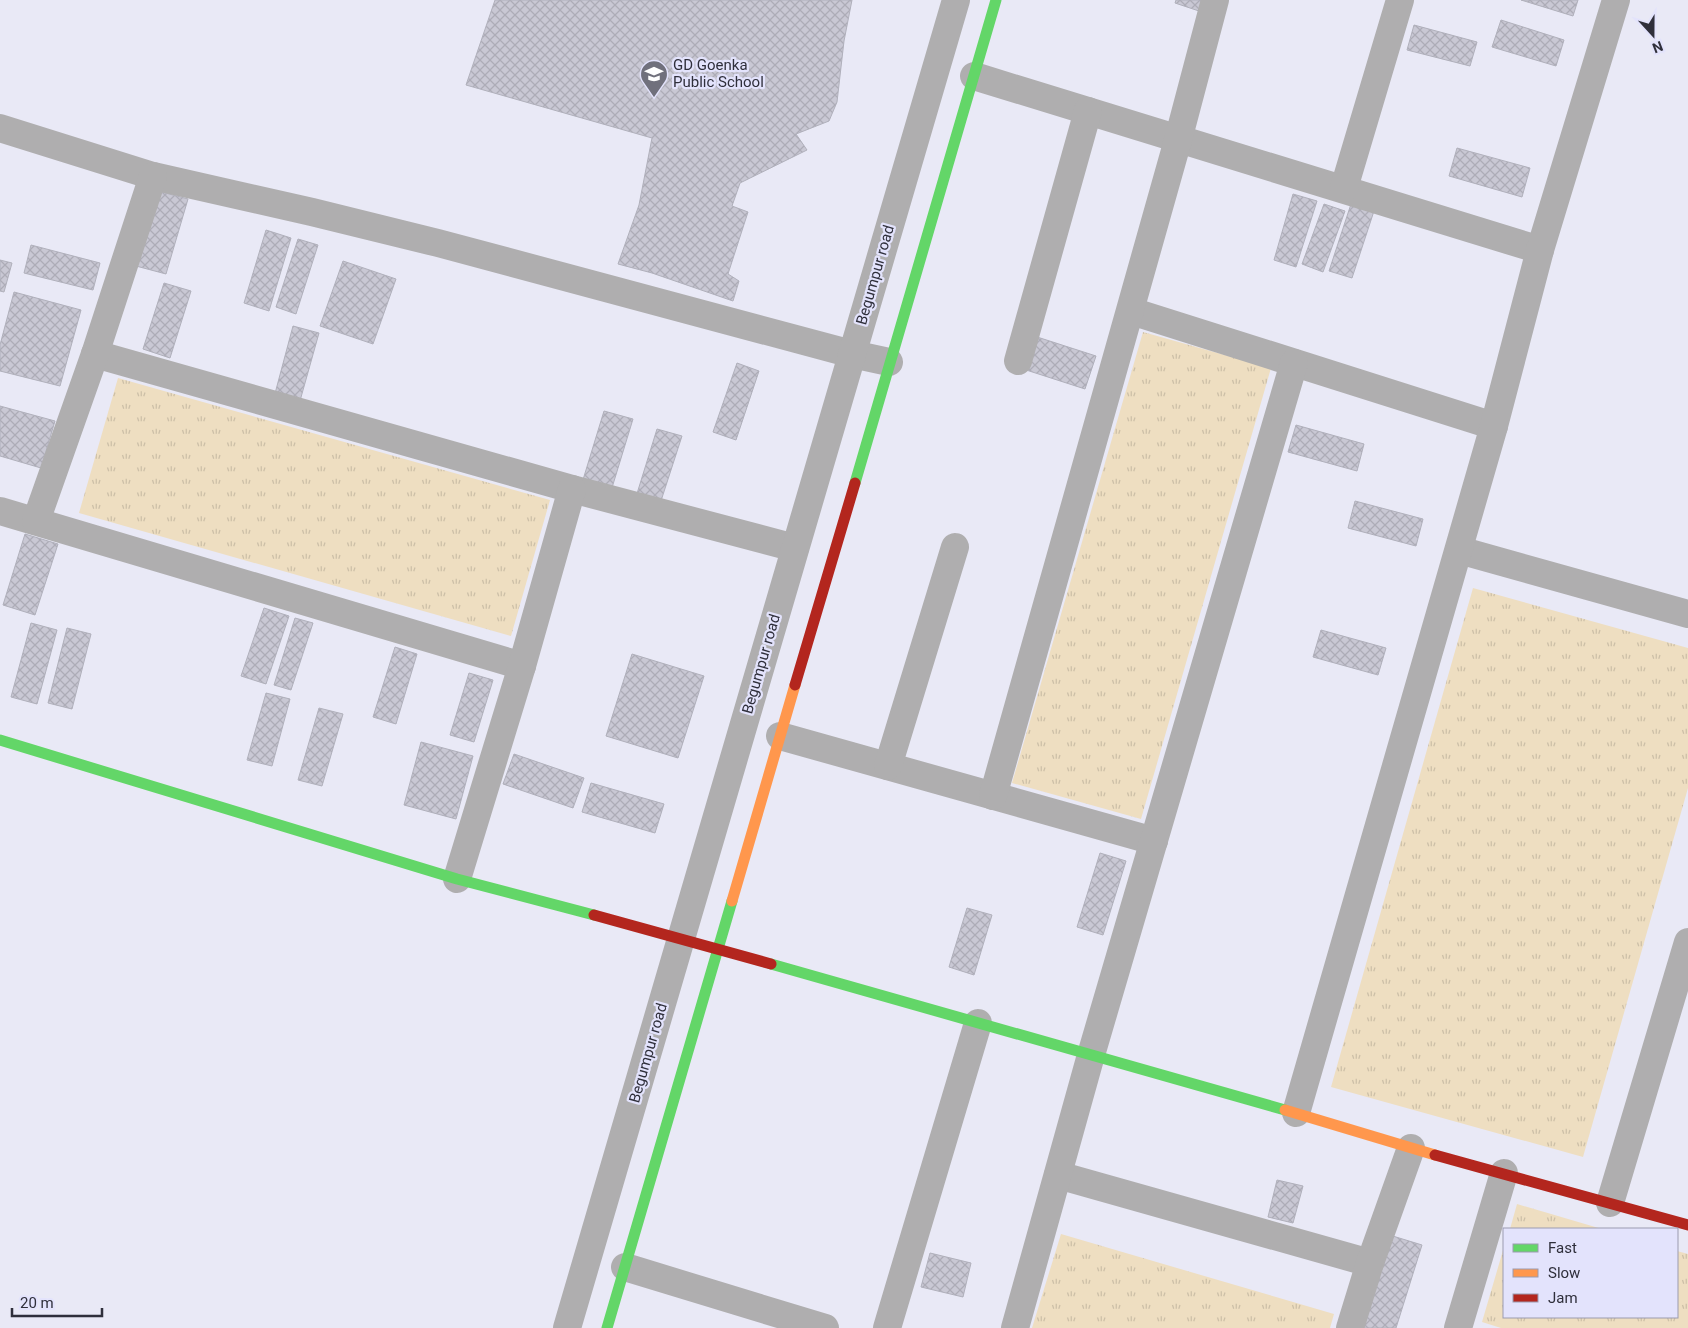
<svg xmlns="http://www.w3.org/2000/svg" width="1688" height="1328" font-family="Roboto,sans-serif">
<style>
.park{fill:url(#park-tufts)}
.building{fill:url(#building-cross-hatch);stroke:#b0b0bb}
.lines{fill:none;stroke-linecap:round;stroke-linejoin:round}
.street{stroke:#afaeaf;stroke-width:28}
.fast{stroke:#63d668;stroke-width:11}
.slow{stroke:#ff974d;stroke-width:11}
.jam{stroke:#b3261e;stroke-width:11}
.labels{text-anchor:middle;stroke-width:4.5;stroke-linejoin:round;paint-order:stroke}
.poi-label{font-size:15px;fill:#2f2f3b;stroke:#e3e3fc;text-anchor:start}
.street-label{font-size:15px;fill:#2f2f3b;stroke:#e3e3fc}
</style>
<defs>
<pattern id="park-tufts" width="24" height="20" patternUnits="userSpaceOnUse" patternTransform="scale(1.25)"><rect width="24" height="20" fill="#eedec1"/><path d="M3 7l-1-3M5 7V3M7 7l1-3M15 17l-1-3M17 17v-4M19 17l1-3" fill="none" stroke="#ccbfa7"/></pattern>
<pattern id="building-cross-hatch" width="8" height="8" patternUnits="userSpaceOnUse" patternTransform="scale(1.25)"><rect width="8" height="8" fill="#c9c8d4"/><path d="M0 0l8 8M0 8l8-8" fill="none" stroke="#adacb7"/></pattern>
</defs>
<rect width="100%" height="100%" fill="#e9e9f6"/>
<g class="park">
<polygon points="1143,332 1271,368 1141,819 1012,783"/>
<polygon points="118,378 550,500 511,636 79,513"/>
<polygon points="1473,588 1688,648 1688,788 1583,1157 1331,1087"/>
<polygon points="1517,1204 1602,1229 1510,1229"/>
<polygon points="1061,1234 1334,1314 1330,1328 1032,1328"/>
<polygon points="1504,1247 1504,1317 1677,1317 1677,1251 1688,1254 1688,1328 1501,1328 1482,1322"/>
</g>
<g class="building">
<polygon points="495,0 852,0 844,41 837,102 829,121 796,134 807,150 740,183 732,206 748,212 728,274 739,281 733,301 652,273 618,264 639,205 652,138 466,85"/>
<polygon points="1176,0 1206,0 1202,12 1175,3"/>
<polygon points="1521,0 1578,0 1573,16"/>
<polygon points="1501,20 1564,40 1556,66 1492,47"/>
<polygon points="1414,25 1477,42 1470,66 1407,50"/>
<polygon points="1457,148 1530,168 1522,197 1449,176"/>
<polygon points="158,191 188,199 166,274 136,266"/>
<polygon points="1293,194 1317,201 1296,267 1274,260"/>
<polygon points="1324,204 1345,211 1323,272 1302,264"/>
<polygon points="1351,204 1374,211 1352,278 1329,271"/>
<polygon points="266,230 291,238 269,311 244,303"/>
<polygon points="298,239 318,245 296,314 276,307"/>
<polygon points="31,245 100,263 93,290 24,273"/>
<polygon points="0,260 12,263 4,292 0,291"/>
<polygon points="343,261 396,279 373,344 320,326"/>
<polygon points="164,283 191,291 170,358 143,349"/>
<polygon points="14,292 81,310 60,386 0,371 0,345"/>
<polygon points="293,326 319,333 298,408 273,401"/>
<polygon points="1031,335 1096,356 1085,389 1020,368"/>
<polygon points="737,363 759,371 736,440 713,432"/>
<polygon points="0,406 55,421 41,468 0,456"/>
<polygon points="604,411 633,419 611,491 582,483"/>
<polygon points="1296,425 1364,444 1357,471 1288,452"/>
<polygon points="657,429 682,436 659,507 635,500"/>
<polygon points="1355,501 1423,519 1416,546 1348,528"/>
<polygon points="25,534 58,544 35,615 3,605"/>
<polygon points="264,608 289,616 266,684 241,676"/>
<polygon points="295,618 313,623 291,690 274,685"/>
<polygon points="31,623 57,630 37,704 11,697"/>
<polygon points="67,628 91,634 72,709 48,703"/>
<polygon points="1321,630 1386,648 1378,675 1313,657"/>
<polygon points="395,647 417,654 396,724 373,717"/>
<polygon points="632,654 704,676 678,758 606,736"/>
<polygon points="469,673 493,680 474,742 450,735"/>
<polygon points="266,693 290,699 272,766 247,760"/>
<polygon points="319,708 343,714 322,786 298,780"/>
<polygon points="421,742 473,756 456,819 404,805"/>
<polygon points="514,754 584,778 573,808 503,784"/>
<polygon points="591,783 664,804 655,833 582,812"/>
<polygon points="1100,853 1126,861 1103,935 1077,927"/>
<polygon points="967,908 992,915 974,975 949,967"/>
<polygon points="1277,1180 1303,1186 1293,1223 1268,1217"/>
<polygon points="1383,1233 1422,1245 1396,1328 1360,1328"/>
<polygon points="930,1253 971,1263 963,1297 921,1287"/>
</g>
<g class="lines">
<g class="street">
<path d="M974,76c189,58 378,115 566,174"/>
<polyline points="0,128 153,176 312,212 438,243 852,354 889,362"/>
<polyline points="1344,188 1400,0"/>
<polyline points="1131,311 1494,426"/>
<polyline points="95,354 572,489 795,548"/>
<polyline points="1018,361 1088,111"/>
<polyline points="0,511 522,666"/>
<polyline points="36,521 95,354 153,176"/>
<polyline points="1459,550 1688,614"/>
<polyline points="780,736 1154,841"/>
<polyline points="888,766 955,547"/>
<polyline points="993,796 1178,140 1215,0"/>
<polyline points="457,879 522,666 572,489"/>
<polyline points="1296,1113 1494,426 1540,250 1616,0"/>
<polyline points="1058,1175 1370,1263"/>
<polyline points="1610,1203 1688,942"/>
<polyline points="625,1267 825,1328"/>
<polyline points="567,1328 956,0"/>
<polyline points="887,1328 978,1023"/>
<polyline points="1015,1328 1091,1055 1294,363"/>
<polyline points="1350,1328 1370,1263 1411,1148"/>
<polyline points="1458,1328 1504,1173"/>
</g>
<g class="fast">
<polyline points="855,483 996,0"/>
<polyline points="0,740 457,879 594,915"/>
<polyline points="771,964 1285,1110"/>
<polyline points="607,1328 732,901"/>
</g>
<g class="slow">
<polyline points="732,901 795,685"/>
<polyline points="1285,1110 1435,1155"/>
</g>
<g class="jam">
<polyline points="795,685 855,483"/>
<polyline points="594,915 771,964"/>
<polyline points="1435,1155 1688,1225"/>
</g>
</g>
<defs>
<g id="school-pin" transform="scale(1.4375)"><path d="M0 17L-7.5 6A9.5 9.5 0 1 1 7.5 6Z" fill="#70707c" stroke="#e3e3fc"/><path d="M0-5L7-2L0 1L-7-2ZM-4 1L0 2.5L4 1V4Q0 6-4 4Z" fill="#fff"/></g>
</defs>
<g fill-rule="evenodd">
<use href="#school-pin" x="654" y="74"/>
</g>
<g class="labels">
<g class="poi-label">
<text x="673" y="70">GD Goenka<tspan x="673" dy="17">Public School</tspan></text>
</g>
<g class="street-label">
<text transform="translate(875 275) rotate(-74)" y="5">Begumpur road</text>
<text transform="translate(761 664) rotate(-74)" y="5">Begumpur road</text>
<text transform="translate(648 1053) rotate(-74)" y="5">Begumpur road</text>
</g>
</g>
<rect x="1503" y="1228" width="175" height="90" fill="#e3e3fc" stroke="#9b9baf"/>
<rect x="1513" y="1244" width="25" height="8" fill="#63d668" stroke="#9b9baf"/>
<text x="1548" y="1253" font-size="15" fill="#2f2f3b">Fast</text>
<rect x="1513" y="1269" width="25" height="8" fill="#ff974d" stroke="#9b9baf"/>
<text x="1548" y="1278" font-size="15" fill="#2f2f3b">Slow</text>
<rect x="1513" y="1294" width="25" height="8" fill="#b3261e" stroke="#9b9baf"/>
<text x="1548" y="1303" font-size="15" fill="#2f2f3b">Jam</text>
<g transform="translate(1653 35) rotate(159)" stroke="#e3e3fc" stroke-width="4" paint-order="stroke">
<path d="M0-4L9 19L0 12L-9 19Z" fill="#2f2f3b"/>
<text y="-8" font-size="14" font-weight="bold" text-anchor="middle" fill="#2f2f3b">N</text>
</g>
<path d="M12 1308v8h90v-8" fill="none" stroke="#2f2f3b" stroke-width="2.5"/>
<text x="20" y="1308" font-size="15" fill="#2f2f3b" stroke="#e3e3fc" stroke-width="4" paint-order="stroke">20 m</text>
</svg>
